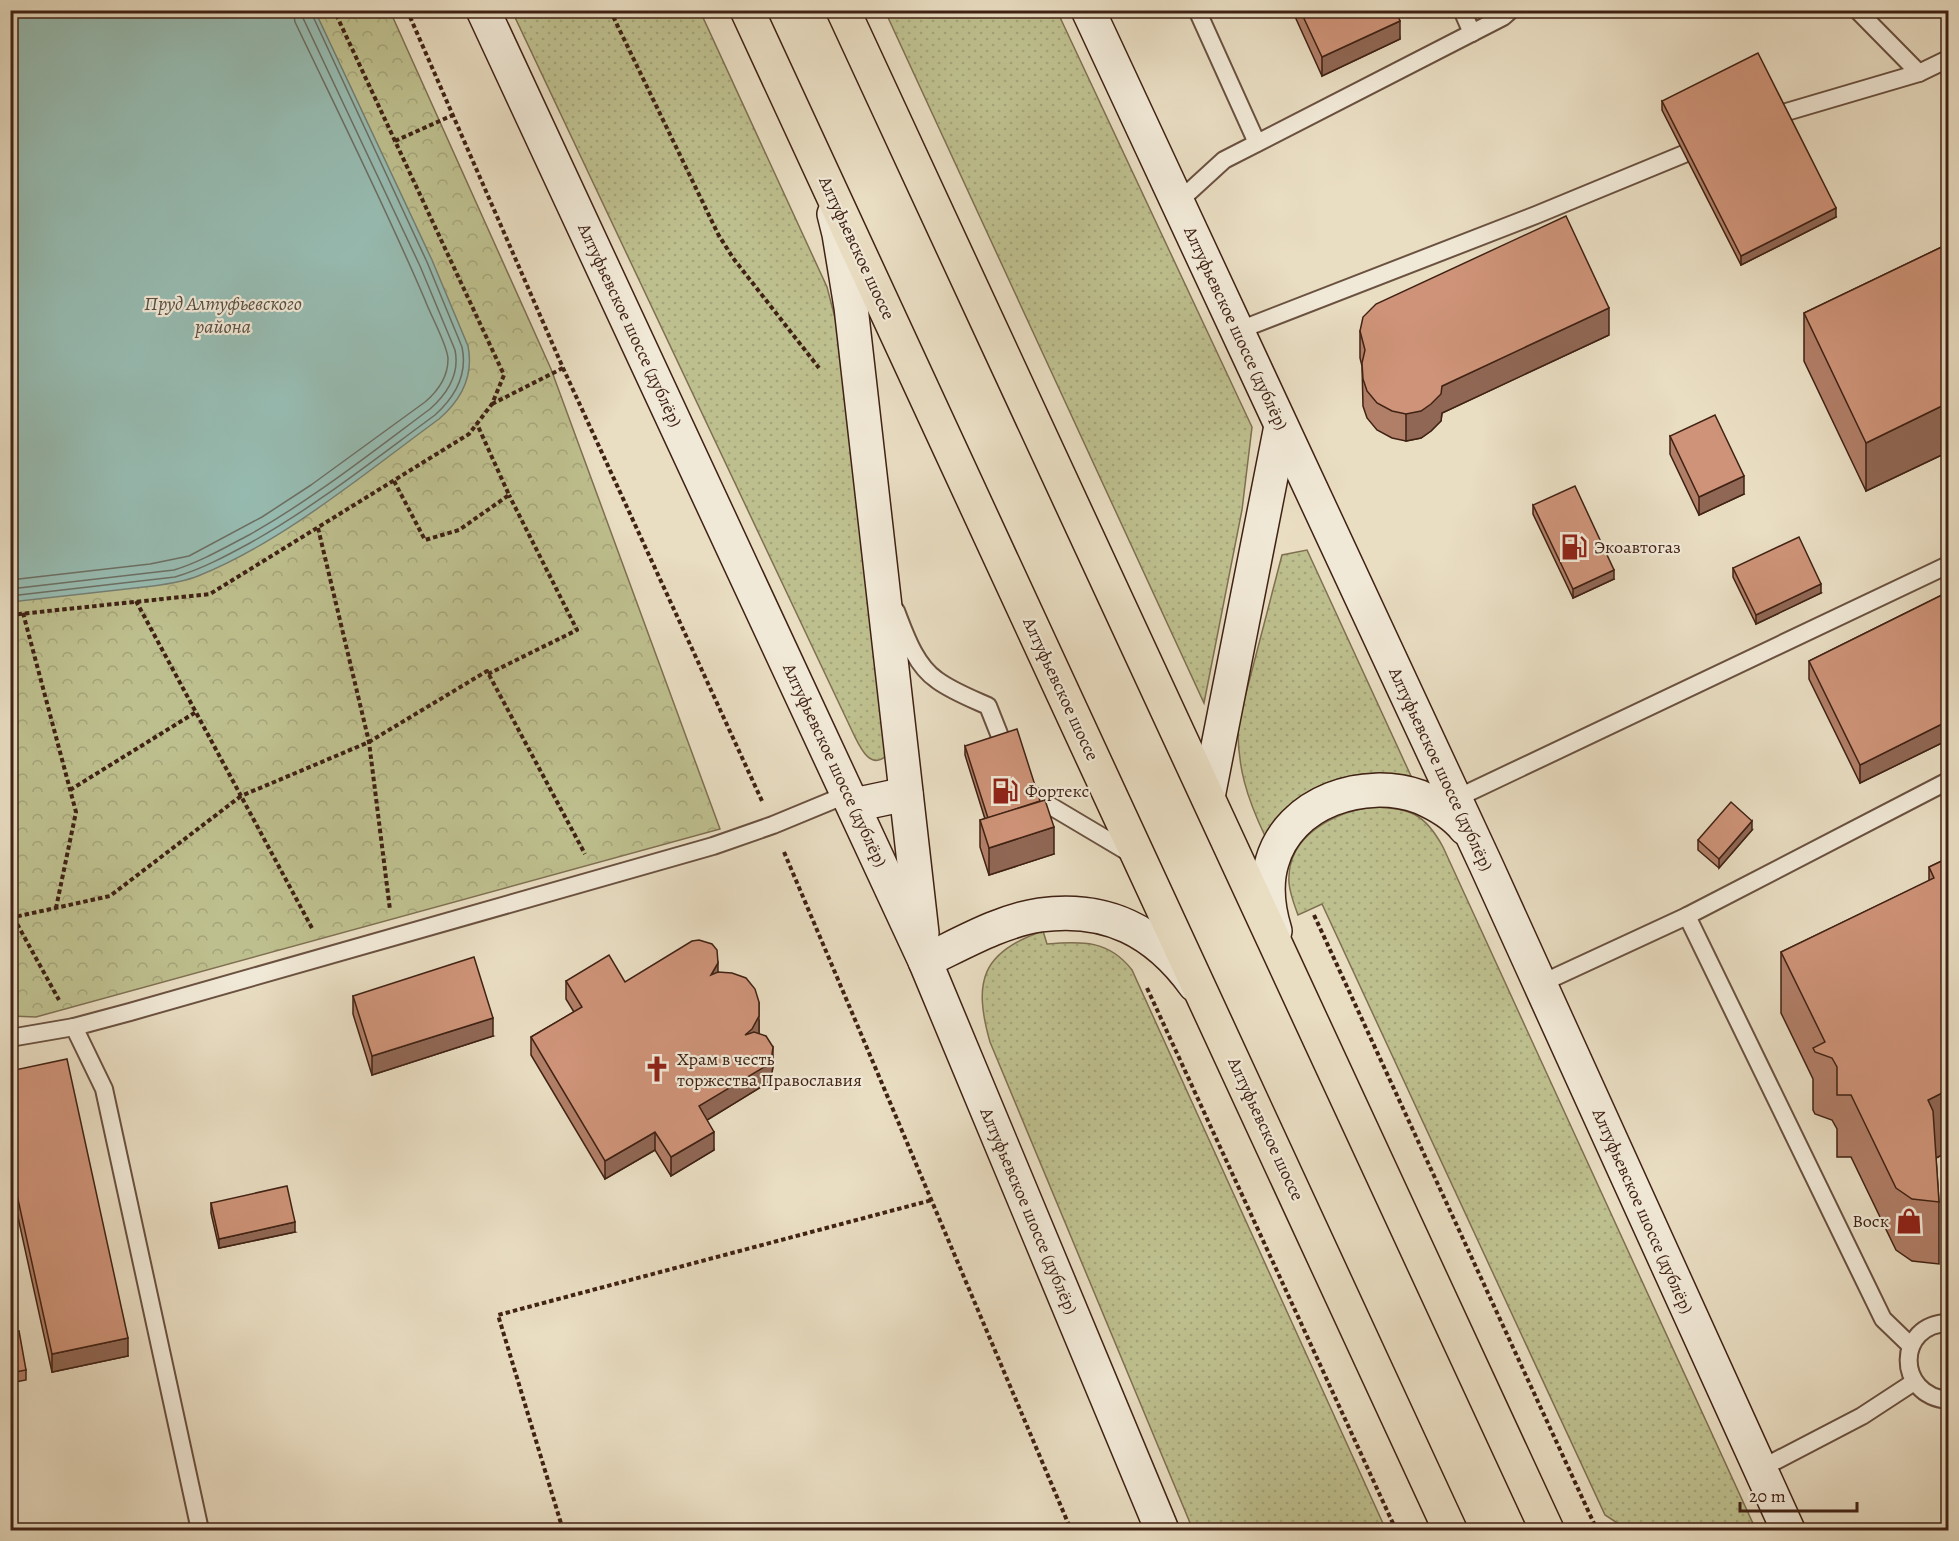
<svg xmlns="http://www.w3.org/2000/svg" width="1959" height="1541" font-family="Alegreya,serif">
<style>
.grass{fill:url(#grass-dots);stroke:#7f7051;stroke-width:1.5}
.park{fill:url(#park-crowns);stroke:#7f7051;stroke-width:1.5}
.water{fill:#97bcb2;stroke:#747e73;stroke-width:1.5}
.lines{fill:none;stroke-linecap:round;stroke-linejoin:round}
.shore{stroke:#6c6f63;stroke-width:1.5}
.lane-casing{stroke:#6a5140;stroke-width:20}
.secondary-casing{stroke:#402214;stroke-width:36}
.primary-casing{stroke:#402214;stroke-width:36}
.path{stroke:#402214;stroke-width:4;stroke-dasharray:4.5 3;stroke-linecap:butt}
.lane{stroke:#f1e9d7;stroke-width:16}
.secondary{stroke:#f1e9d7;stroke-width:33}
.primary{stroke:#e9ddc2;stroke-width:33}
.wall{fill:#b17e67;stroke:#402214;stroke-width:1.5}
.shaded-wall{fill:#906754;stroke:#402214;stroke-width:1.5}
.building{fill:#ce9378;stroke:#402214;stroke-width:1.5}
.labels{text-anchor:middle;stroke-width:4.5;stroke-linejoin:round;paint-order:stroke}
.street-label{font-size:18px;fill:#402214;stroke:#f1e9d7}
.poi-label{font-size:18px;fill:#402214;stroke:#f1e9d7;text-anchor:start}
.water-label{font-size:20px;font-style:italic;fill:#5a5043;stroke:#f1e9d7}
</style>
<defs>
<pattern id="grass-dots" width="8" height="8" patternUnits="userSpaceOnUse" patternTransform="scale(1.5)"><rect width="8" height="8" fill="#bebf8e"/><path d="M2 2h.1M6 6h.1" fill="none" stroke="#a4a47a" stroke-width="1.8" stroke-linecap="round"/></pattern>
<pattern id="park-crowns" width="20" height="18" patternUnits="userSpaceOnUse" patternTransform="scale(1.5)"><rect width="20" height="18" fill="#bebf8e"/><path d="M2 6a3 3 0 1 1 6 0M12 15a3 3 0 1 1 6 0" fill="none" stroke="#a4a47a"/></pattern>
</defs>
<rect width="100%" height="100%" fill="#e9ddc2"/>
<filter id="stains"><feTurbulence type="fractalNoise" baseFrequency=".00333" numOctaves="4"/><feColorMatrix values="0 0 0 0 .2 0 0 0 0 .09 0 0 0 0 .02 0 0 0 .5 -.17"/></filter>
<radialGradient id="worn" r=".72"><stop offset=".6" stop-color="#630" stop-opacity="0"/><stop offset="1" stop-color="#630" stop-opacity=".3"/></radialGradient>
<g class="grass">
<path d="M512,11h188l127,276 15,58 44,411c-16,14 -26,-9 -32,-21z"/>
<polygon points="885,11 1057,11 1252,427 1242,510 1204,703"/>
<path d="M1307,550l104,226c-59,-10 -115,7 -146,60 -18,-38 -28,-69 -27,-112l44,-169z"/>
<path d="M1373,807c38,1 52,7 70,40l313,683h-128l-23,-15 -283,-611 -24,11c-4,-11 -8,-21 -9,-32 -3,-47 45,-71 84,-76z"/>
<path d="M1043,931l4,13c35,-3 62,-4 85,26l254,560h-193l-203,-488c-17,-60 -9,-90 53,-111z"/>
</g>
<polygon class="park" points="11,11 390,11 551,369 720,829 36,1017 11,1016"/>
<path class="water" d="M10,11h305l117,249 36,86c6,30 -7,54 -29,73 -74,54 -156,123 -241,157 -15,6 -30,8 -45,10l-142,16z"/>
<g class="lines">
<g class="shore">
<path d="M10,580l140,-16 39,-8 73,-39 49,-32 114,-83c13,-11 23,-24 23,-43 0,-13 -18,-45 -23,-59 -40,-94 -86,-186 -130,-278l-2,-12"/>
<path d="M10,589l164,-19c26,-8 50,-22 75,-35 64,-36 122,-82 181,-126 18,-16 30,-35 25,-59l-35,-84 -117,-248 -1,-8"/>
<path d="M10,596l165,-19c27,-8 51,-21 75,-34 66,-37 125,-84 185,-128 20,-18 33,-40 27,-68l-35,-85 -117,-252"/>
</g>
<g class="lane-casing">
<g id="lane">
<polyline points="1197,10 1257,143"/>
<polyline points="1462,10 1472,33"/>
<polyline points="1857,10 1919,73"/>
<polyline points="1783,113 1919,73 1948,59"/>
<polyline points="1177,203 1224,160 1503,17 1511,10"/>
<polyline points="1237,331 1536,215 1684,154"/>
<path d="M896,611c9,23 19,54 41,69 15,11 33,18 51,26l19,48"/>
<polyline points="1022,789 1133,855"/>
<polyline points="1455,799 1948,565"/>
<polyline points="1687,916 1948,781"/>
<polyline points="1540,984 1687,916 1883,1319 1911,1346"/>
<polyline points="74,1027 104,1089 200,1530"/>
<polyline points="10,1038 74,1027 130,1012 713,846 773,825 848,794"/>
<path d="M1948,1323c-52,1 -53,72 0,77"/>
<polyline points="1760,1469 1862,1416 1914,1382"/>
</g>
</g>
<g class="secondary-casing">
<g id="secondary">
<polyline points="483,10 925,961 1162,1530"/>
<polyline points="1088,10 1486,865 1788,1530"/>
<polyline points="834,214 839,234 851,307 922,933"/>
<polyline points="1208,797 1281,426"/>
<polyline points="854,805 906,794"/>
<path d="M1275,931c-7,-23 -10,-46 -3,-69 17,-61 93,-85 148,-65 16,7 34,17 45,31"/>
<path d="M925,961c36,-17 75,-40 115,-46 67,-9 116,16 155,70"/>
</g>
</g>
<g class="primary-casing">
<g id="primary">
<polyline points="747,10 1450,1530"/>
<polyline points="843,10 1547,1530"/>
</g>
</g>
<g class="path">
<polyline points="407,10 563,368 762,801"/>
<polyline points="610,10 718,234 733,258 819,368"/>
<polyline points="395,141 453,115"/>
<polyline points="492,404 563,368"/>
<polyline points="394,481 425,540 459,530 509,495 477,424"/>
<polyline points="318,528 369,742 390,910"/>
<polyline points="136,601 241,796 369,742 487,671 585,854"/>
<polyline points="23,613 76,812 56,908"/>
<polyline points="10,615 210,594 469,434 492,404 504,375 334,10"/>
<polyline points="488,674 577,630 509,495"/>
<polyline points="70,790 196,712"/>
<polyline points="784,852 1071,1530"/>
<polyline points="10,911 59,1000"/>
<polyline points="1314,915 1597,1530"/>
<polyline points="10,918 110,896 241,796 313,930"/>
<polyline points="1147,988 1396,1530"/>
<polyline points="563,1530 498,1315 932,1200"/>
</g>
<use href="#lane" class="lane"/>
<use href="#secondary" class="secondary"/>
<use href="#primary" class="primary"/>
</g>
<g class="wall">
<polygon points="1292,10 1396,10 1400,39 1322,76"/>
<polygon points="1662,101 1836,217 1741,265 1662,110"/>
<polygon points="1948,244 1948,452 1866,491 1804,361 1804,313"/>
<polygon points="1360,331 1609,335 1442,413 1441,421 1431,431 1421,438 1406,441 1392,438 1377,430 1367,418 1363,406 1362,366 1360,358"/>
<polygon points="1670,436 1744,494 1699,515 1670,454"/>
<polygon points="1533,505 1614,579 1573,598 1533,514"/>
<polygon points="1733,568 1821,593 1756,624 1733,577"/>
<polygon points="1948,592 1948,740 1860,783 1809,679 1809,661"/>
<polygon points="965,746 1054,854 989,875 980,847 980,820 985,819 965,755"/>
<polygon points="1752,830 1719,868 1698,850 1698,840"/>
<polygon points="1948,858 1948,1152 1936,1158 1939,1202 1939,1264 1912,1261 1896,1250 1851,1157 1837,1157 1837,1129 1832,1120 1815,1114 1813,1110 1813,1079 1781,1013 1781,952 1929,881 1929,867"/>
<polygon points="718,972 759,1020 759,1034 773,1066 771,1079 766,1084 707,1120 714,1150 671,1176 655,1150 605,1179 531,1055 531,1037 574,1012 566,999 566,981 625,982"/>
<polygon points="353,996 493,1036 372,1075 353,1014"/>
<polygon points="10,1071 128,1356 52,1372 10,1181"/>
<polygon points="211,1203 295,1232 219,1248 211,1213"/>
<polygon points="10,1333 26,1370 26,1380 10,1383"/>
</g>
<g class="shaded-wall">
<polygon points="1400,21 1400,39 1322,76 1322,57"/>
<polygon points="1836,208 1836,217 1741,265 1741,256"/>
<polygon points="1609,308 1609,335 1442,413 1441,421 1431,431 1421,438 1406,441 1406,414 1442,386"/>
<polygon points="1948,403 1948,452 1866,491 1866,443"/>
<polygon points="1744,476 1744,494 1699,515 1699,497"/>
<polygon points="1614,570 1614,579 1573,598 1573,589"/>
<polygon points="1821,584 1821,593 1756,624 1756,615"/>
<polygon points="1948,721 1948,740 1860,783 1860,765"/>
<polygon points="1752,821 1752,830 1719,868 1719,859"/>
<polygon points="1054,827 1054,854 989,875 989,848"/>
<polygon points="718,963 718,981 711,975"/>
<polygon points="759,1002 759,1035 745,1035"/>
<polygon points="493,1018 493,1036 372,1075 372,1056"/>
<polygon points="773,1047 773,1066 771,1079 766,1084 699,1125 699,1106"/>
<polygon points="1948,1090 1948,1152 1928,1162 1928,1100"/>
<polygon points="655,1132 655,1150 605,1179 605,1161"/>
<polygon points="714,1132 714,1150 671,1176 671,1157"/>
<polygon points="295,1222 295,1232 219,1248 219,1239"/>
<polygon points="128,1338 128,1356 52,1372 52,1354"/>
</g>
<g class="building">
<polygon points="1300,10 1396,10 1400,21 1322,57"/>
<polygon points="1758,53 1836,208 1741,256 1662,101"/>
<polygon points="1566,216 1609,308 1442,386 1441,394 1431,404 1421,411 1406,414 1392,411 1377,403 1367,391 1363,379 1362,363 1365,350 1360,331 1363,317 1376,304"/>
<polygon points="1948,244 1948,403 1866,443 1804,313"/>
<polygon points="1715,415 1744,476 1699,497 1670,436"/>
<polygon points="1575,486 1614,570 1573,589 1533,505"/>
<polygon points="1799,537 1821,584 1756,615 1733,568"/>
<polygon points="1948,592 1948,721 1860,765 1809,661"/>
<polygon points="1017,729 1040,801 988,818 965,746"/>
<polygon points="1045,800 1054,827 989,848 980,820"/>
<polygon points="1731,802 1752,821 1719,859 1698,840"/>
<polygon points="1948,858 1948,1090 1928,1100 1933,1111 1939,1202 1912,1199 1896,1188 1851,1095 1837,1095 1837,1067 1832,1058 1815,1052 1813,1048 1825,1042 1781,952 1934,878 1929,867"/>
<polygon points="699,940 712,944 717,950 718,963 711,975 718,972 732,973 746,978 755,989 759,1002 759,1016 752,1029 745,1035 754,1032 766,1036 773,1047 771,1061 766,1066 699,1106 714,1132 671,1157 655,1132 605,1161 531,1037 582,1007 566,981 609,955 625,982 692,941"/>
<polygon points="474,957 493,1018 372,1056 353,996"/>
<polygon points="67,1059 128,1338 52,1354 10,1163 10,1071"/>
<polygon points="287,1186 295,1222 219,1239 211,1203"/>
<polygon points="19,1331 26,1370 10,1373 10,1333"/>
</g>
<defs>
<g id="fuel-bare" transform="scale(2.07)"><path d="M-5.5-6h7V0h2V4h1.3V-2.5L3-4.5l.8-.8L6-3V5H2.5V1h-1V6h-7ZM-4.2-4.7v3.2H.2V-4.7Z" fill="#8f2418" stroke="#f1e9d7" stroke-width="2.5" paint-order="stroke"/></g>
<g id="church-bare" transform="scale(2.07)"><path d="M-1.2-6h2.4v3.5h3.3v2.4h-3.3V6h-2.4V-.1h-3.3v-2.4h3.3Z" fill="#8f2418" stroke="#f1e9d7" stroke-width="2.5" paint-order="stroke"/></g>
<g id="shop-bare" transform="scale(2.07)"><path d="M-5-2.5h2.3a2.7 3.5 0 0 1 5.4 0H5L5.5 6h-11ZM-1.5-2.5h3a1.5 2.3 0 0 0-3 0Z" fill="#8f2418" stroke="#f1e9d7" stroke-width="2.5" paint-order="stroke"/></g>
</defs>
<g fill-rule="evenodd">
<use href="#fuel-bare" x="1574" y="547"/>
<use href="#fuel-bare" x="1005" y="791"/>
<use href="#church-bare" x="657" y="1069"/>
<use href="#shop-bare" x="1909" y="1221"/>
</g>
<g class="labels">
<g class="street-label">
<text transform="translate(857 248) rotate(65)" y="6">Алтуфьевское шоссе</text>
<text transform="translate(630 325) rotate(65)" y="6">Алтуфьевское шоссе (дублёр)</text>
<text transform="translate(1236 328) rotate(65)" y="6">Алтуфьевское шоссе (дублёр)</text>
<text transform="translate(1061 689) rotate(65)" y="6">Алтуфьевское шоссе</text>
<text transform="translate(835 765) rotate(65)" y="6">Алтуфьевское шоссе (дублёр)</text>
<text transform="translate(1441 769) rotate(65)" y="6">Алтуфьевское шоссе (дублёр)</text>
<text transform="translate(1266 1129) rotate(65)" y="6">Алтуфьевское шоссе</text>
<text transform="translate(1029 1211) rotate(67)" y="6">Алтуфьевское шоссе (дублёр)</text>
<text transform="translate(1643 1211) rotate(66)" y="6">Алтуфьевское шоссе (дублёр)</text>
</g>
<g class="poi-label">
<text x="1594" y="553">Экоавтогаз</text>
<text x="1025" y="797">Фортекс</text>
<text x="677" y="1065">Храм в честь<tspan x="677" dy="21">торжества Православия</tspan></text>
<text x="1889" y="1227" text-anchor="end">Воск</text>
</g>
<g class="water-label">
<text x="223" y="310">Пруд Алтуфьевского<tspan x="223" dy="23">района</tspan></text>
</g>
</g>
<rect width="1959" height="1541" fill="none" stroke="#e9ddc2" stroke-width="36"/>
<rect x="12" y="12" width="1935" height="1517" fill="none" stroke="#402214" stroke-width="3"/>
<rect x="18" y="18" width="1923" height="1505" fill="none" stroke="#402214" stroke-width="1.5"/>
<path d="M1740 1502v9h117v-9" fill="none" stroke="#402214" stroke-width="3"/>
<text x="1749" y="1502" font-size="18" fill="#402214" stroke="#f1e9d7" stroke-width="4.5" paint-order="stroke">20 m</text>
<rect width="100%" height="100%" filter="url(#stains)"/>
<rect width="100%" height="100%" fill="url(#worn)"/>
</svg>
